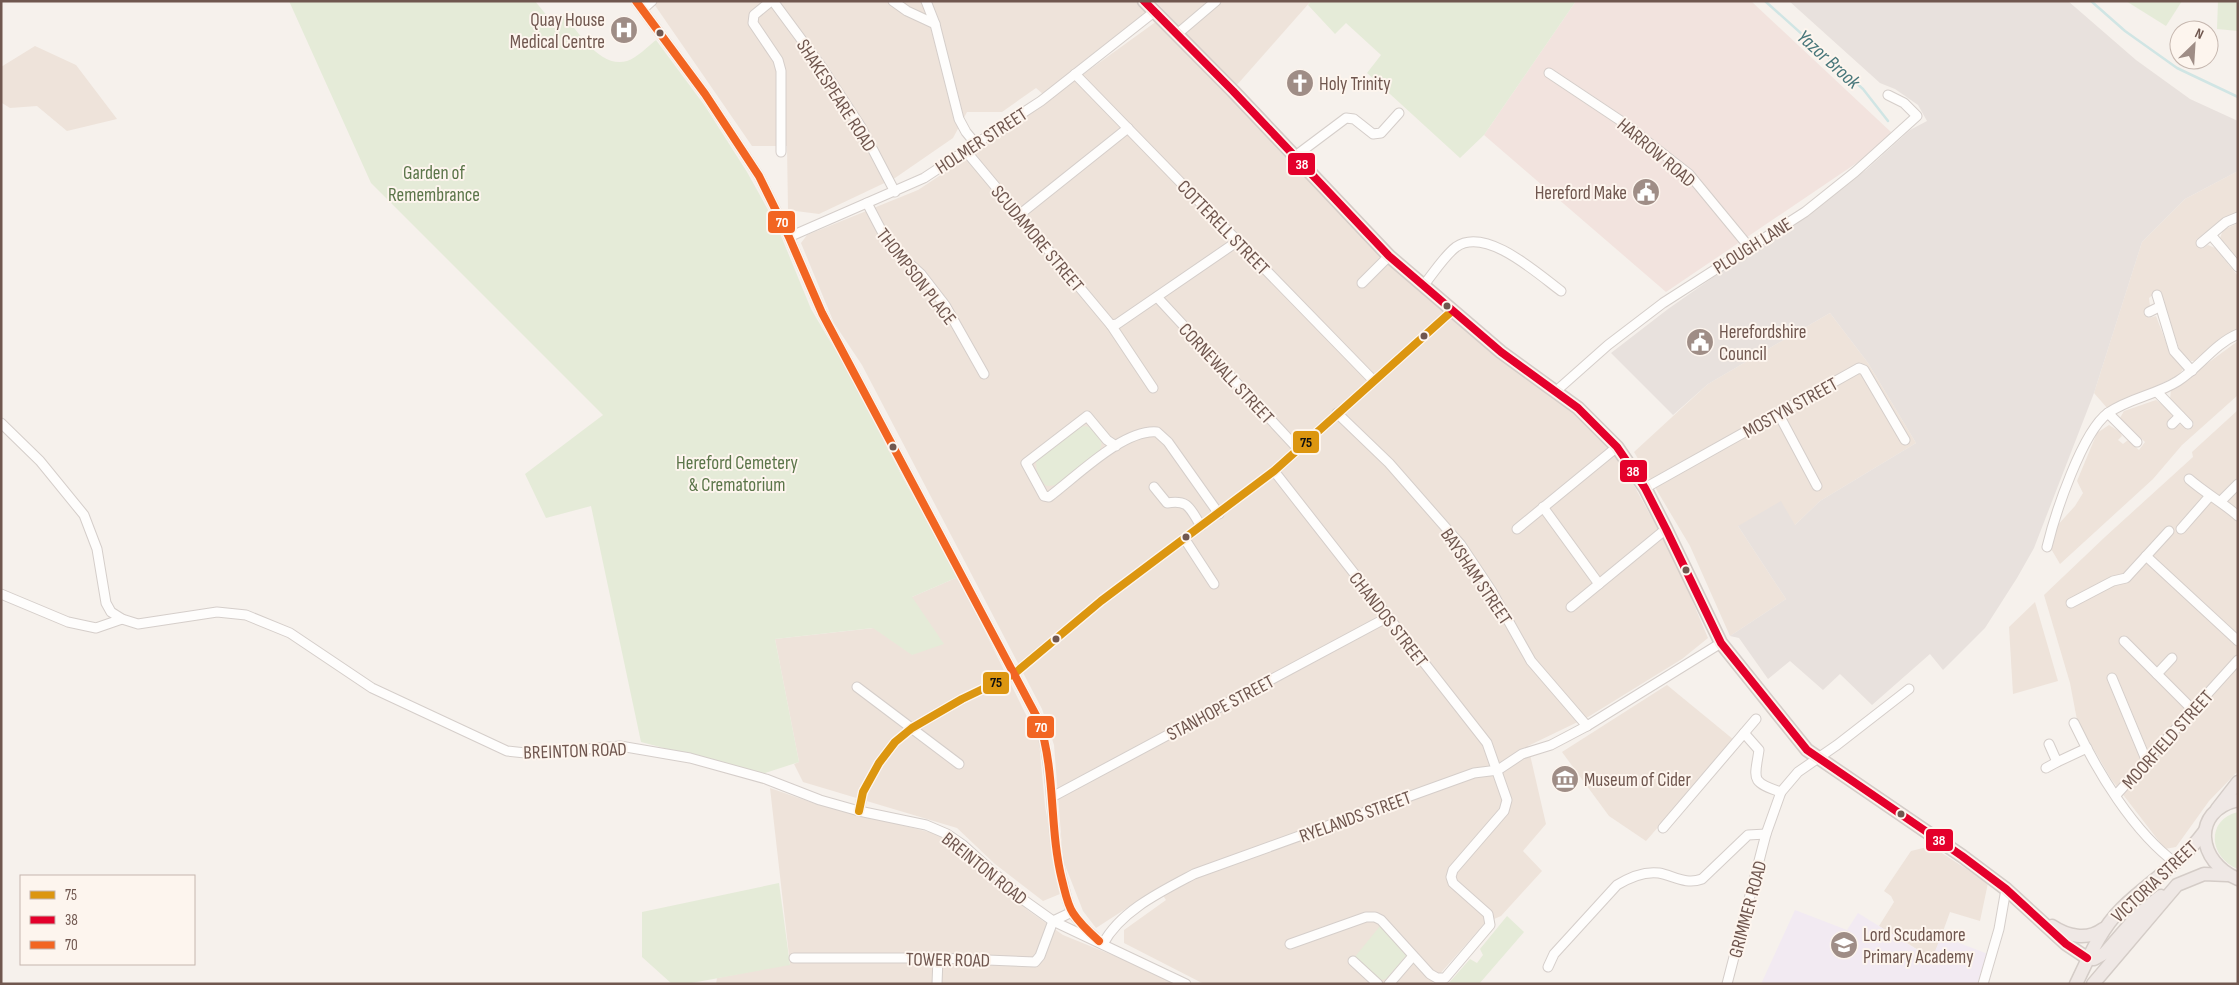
<svg xmlns="http://www.w3.org/2000/svg" width="2239" height="985" font-family="'Sofia Sans Condensed',sans-serif">
<style>
.residential{fill:#eee3da}
.commercial{fill:#f2e3de}
.industrial{fill:#e8e1dd}
.education{fill:#f2eaf2}
.green{fill:#e5ebd8}
.lines{fill:none;stroke-linecap:round;stroke-linejoin:round}
.stream{stroke:#d0e5e4;stroke-width:2.5}
.minor-casing{stroke:#d5ceca;stroke-width:11}
.highway-casing{stroke:#d4ccc7;stroke-width:15}
.minor{stroke:#fefdfc;stroke-width:9}
.highway{stroke:#efe8e5;stroke-width:12}
.bus-1-casing{stroke:#fdf5ee;stroke-width:11}
.bus-2-casing{stroke:#fdf5ee;stroke-width:11}
.bus-3-casing{stroke:#fdf5ee;stroke-width:11}
.bus-1{stroke:#dc9610;stroke-width:8}
.bus-2{stroke:#e4002b;stroke-width:8}
.bus-3{stroke:#f26522;stroke-width:8}
.bus-dot{fill:#70574f;stroke:#fdf5ee;stroke-width:2}
.labels{text-anchor:middle;stroke-width:4;stroke-linejoin:round;paint-order:stroke}
.poi-label{font-size:19px;fill:#70574f;stroke:#fdf5ee;text-anchor:start}
.street-label{font-size:19px;fill:#70574f;stroke:#fdf5ee}
.park-label{font-size:19px;fill:#5b7549;stroke:#fdf5ee}
.water-label{font-size:20px;font-style:italic;fill:#48777b;stroke:#fdf5ee}
.line-badge{stroke:#fdf5ee;stroke-width:2}
.badge-label{font-size:14px;text-anchor:middle;font-weight:bold;fill:#fff}
.pale-badge-label{font-size:14px;text-anchor:middle;font-weight:bold;fill:#111}
</style>
<rect width="100%" height="100%" fill="#f6f1ec"/>
<g class="residential">
<polygon points="652,1 1136,1 1147,14 1044,95 1036,88 1002,112 967,112 953,138 895,178 819,214 788,210 787,146 752,146"/>
<polygon points="1155,1 1311,1 1236,86"/>
<polygon points="1157,21 1330,203 1490,352 1554,399 1573,410 1599,431 1621,462 1675,560 1708,638 1682,659 1588,717 1528,746 1546,824 1523,851 1542,871 1501,916 1485,923 1431,984 1204,984 1124,943 1124,930 1166,900 1158,888 1096,928 1083,911 1063,860 1054,745 1042,709 862,365 834,323 801,243 807,235 918,190 974,153"/>
<polygon points="35,46 76,65 117,119 67,131 37,106 10,108 2,103 1,67"/>
<polygon points="2238,171 2238,212 2222,219 2196,240 2202,249 2208,245 2215,248 2238,276 2238,329 2215,343 2197,361 2191,361 2180,351 2160,294 2156,292 2149,298 2150,306 2144,312 2149,318 2156,316 2170,353 2183,369 2179,375 2108,409 2094,393 2142,242 2185,199"/>
<polygon points="2238,223 2238,258 2220,238 2223,230"/>
<polygon points="1830,313 1868,363 1916,443 1820,501 1795,525 1738,526 1786,599 1730,636 1690,546 1634,452 1708,384"/>
<polygon points="2238,341 2238,395 2182,445 2153,479 2060,564 2050,547 2056,527 2075,506 2083,493 2077,481 2097,433 2109,425 2120,432 2122,436 2118,440 2123,444 2128,440 2139,450 2145,442 2120,418 2124,411 2156,400 2171,411 2172,416 2167,422 2173,428 2183,423 2189,430 2194,424 2170,399 2171,390"/>
<polygon points="2238,410 2238,771 2209,801 2176,847 2165,849 2111,779 2077,720 2070,683 2044,595 2105,537 2193,457 2192,452"/>
<polygon points="958,577 1039,741 1045,806 1060,894 1043,901 995,864 957,828 803,782 794,764 799,762 775,639 874,628 913,655 912,597"/>
<polygon points="2035,602 2058,681 2013,694 2009,627"/>
<polygon points="1667,685 1734,740 1646,841 1609,816 1562,752"/>
<polygon points="770,788 813,803 933,833 949,840 1029,911 1063,935 1127,961 1174,984 716,984 717,978 790,964"/>
<polygon points="1931,846 1988,883 1980,921 1950,912 1933,959 1879,926 1894,902 1891,896 1884,891 1911,851"/>
</g>
<polygon class="commercial" points="1576,1 1751,1 1892,133 1864,158 1666,292 1484,135"/>
<polygon class="industrial" points="1789,1 2068,1 2136,60 2190,99 2238,121 2238,171 2185,199 2142,242 2094,393 2034,548 2017,578 1985,628 1943,670 1930,654 1872,705 1840,674 1823,690 1790,661 1768,679 1739,638 1730,636 1786,599 1738,526 1781,501 1795,525 1820,501 1916,443 1868,363 1830,313 1708,384 1673,415 1611,353 1668,309 1866,170 1910,130 1927,121 1918,105 1895,89 1880,83"/>
<polygon class="education" points="1795,910 1847,930 1858,913 1932,959 1941,936 1988,954 1977,984 1761,984"/>
<g class="green">
<path d="M289,1h246l13,16 15,-3c15,17 37,55 64,47 10,-3 21,-15 29,-21l49,66 42,66 30,54 34,83 32,54 61,117 54,97 -46,20 32,47 -32,11 -39,-27 -98,11 24,123 -37,12 -121,-32 -50,-236 -45,12 -21,-44 78,-59 -232,-232z"/>
<polygon points="1311,1 1576,1 1484,135 1460,158 1367,73 1381,55 1346,23 1335,34 1308,5"/>
<polygon points="2126,1 2182,1 2166,26"/>
<polygon points="2218,1 2238,1 2238,31 2217,29"/>
<path d="M1080,426l14,1c7,9 10,14 5,25l-39,33 -14,1 -9,-10 -1,-15z"/>
<path d="M2238,812v57c-29,-11 -33,-49 0,-57z"/>
<polygon points="779,883 790,965 686,984 672,984 642,957 642,912"/>
<polygon points="1507,916 1524,932 1479,984 1448,984 1470,959 1477,963 1483,955 1480,949"/>
<polygon points="1380,926 1406,951 1406,956 1386,979 1381,980 1354,958"/>
</g>
<g class="lines">
<g class="stream">
<polyline points="1765,1 1863,89 1888,121"/>
<polyline points="2091,1 2125,31 2177,68 2238,97"/>
</g>
<g class="minor-casing">
<g id="minor">
<path d="M636,1l69,93 54,82 30,61 33,76 217,408c16,51 10,106 23,158 3,11 5,24 10,33 6,10 15,18 23,25"/>
<polyline points="771,1 754,15 753,23 778,60 781,71 781,152"/>
<polyline points="773,1 821,66 861,127 895,192"/>
<polyline points="893,1 907,11 935,24"/>
<polyline points="926,1 935,24 959,119 966,132 975,143"/>
<polyline points="643,9 652,1"/>
<polyline points="1176,35 1216,1"/>
<polyline points="1549,73 1621,121 1689,174 1750,248"/>
<polyline points="1075,74 1373,380"/>
<polyline points="965,150 1111,325 1153,388"/>
<polyline points="1294,157 1346,118 1354,119 1373,134 1381,133 1399,113"/>
<polyline points="867,203 889,245 921,274 945,305 984,374"/>
<polyline points="1019,215 1128,128"/>
<polyline points="2211,235 2238,267"/>
<polyline points="789,237 924,178 1041,101 1154,12"/>
<polyline points="2201,243 2226,222 2238,217"/>
<polyline points="1362,283 1389,256"/>
<path d="M1423,286c10,-12 21,-30 33,-39 30,-21 82,27 105,44"/>
<polyline points="2157,295 2174,351 2192,371"/>
<polyline points="1157,297 1298,449"/>
<polyline points="2149,312 2159,307"/>
<polyline points="1111,325 1117,324 1238,241"/>
<polyline points="1555,392 1608,345 1663,303 1805,212 1855,172 1917,116 1904,103 1888,95"/>
<polyline points="2158,393 2188,424"/>
<polyline points="1337,413 1389,463 1461,545 1491,590 1531,661 1587,726"/>
<polyline points="1778,413 1817,486"/>
<polyline points="2108,413 2137,442"/>
<polyline points="1,423 40,461 84,515 97,549 106,603 111,612 122,619 138,624 217,612 246,615 290,633 372,688 507,751 535,754 620,746 690,758 766,779 820,800 859,811 926,825 947,834 963,845 1025,901 1053,921 1186,984"/>
<polyline points="2172,424 2180,416"/>
<path d="M1116,446l-9,-6 -20,-24 -61,47 18,33 5,1c27,-20 74,-68 108,-65l11,10 51,72"/>
<polyline points="1274,471 1487,743 1507,800 1504,811 1453,870 1451,877 1453,883 1488,914 1490,925 1445,978 1437,978 1430,974 1381,920 1375,917 1366,917 1290,944"/>
<path d="M2189,479c16,14 33,23 49,37"/>
<path d="M1154,487l13,16c22,-4 23,6 34,23"/>
<polyline points="1645,488 1859,368 1864,370 1905,440"/>
<polyline points="2221,501 2238,484"/>
<polyline points="1543,507 1599,584"/>
<polyline points="1517,529 1617,447"/>
<polyline points="2181,529 2209,497"/>
<polyline points="1184,538 1214,584"/>
<path d="M2047,547c8,-33 35,-115 61,-134 21,-15 48,-18 70,-32 21,-13 36,-37 60,-47"/>
<polyline points="2146,556 2238,641"/>
<polyline points="1,594 68,622 96,628 122,619"/>
<polyline points="2071,603 2113,581 2126,578 2169,531"/>
<polyline points="1571,607 1666,529"/>
<polyline points="2124,641 2194,711"/>
<polyline points="2157,674 2172,658"/>
<polyline points="2112,678 2147,762"/>
<polyline points="857,687 959,764"/>
<path d="M2074,723c23,48 59,109 103,141"/>
<path d="M1744,733l15,17c-4,28 -10,32 22,42"/>
<polyline points="2049,744 2057,762 2087,748"/>
<polyline points="2046,768 2057,762"/>
<polyline points="2116,795 2238,660"/>
<polyline points="1052,797 1388,617"/>
<polyline points="859,811 863,792 879,763 895,742 912,728 962,699 1014,674 1101,601 1274,471 1452,311"/>
<polyline points="1663,828 1756,719"/>
<path d="M1103,944c17,-33 59,-53 91,-70l280,-101 24,-3 24,-16 29,-9 36,-19 134,-83"/>
<polyline points="794,958 938,958 1035,962 1040,956 1053,921 1072,912"/>
<polyline points="1353,961 1378,984"/>
<path d="M1548,967l6,-13 63,-69c13,-8 27,-14 42,-12 15,3 27,12 43,6l46,-44 18,-1"/>
<polyline points="937,984 938,958"/>
<polyline points="1389,984 1413,956"/>
<polyline points="1727,984 1766,834 1781,792 1798,772 1837,745 1909,689"/>
<polyline points="1983,984 1999,929 2006,889"/>
</g>
</g>
<g class="highway-casing">
<g id="highway">
<polyline points="1144,1 1233,91 1389,256 1501,352 1578,408 1617,447 1645,488 1666,529 1721,643 1807,750 1962,856 2006,889 2066,944 2087,958"/>
<path d="M2238,800c-48,11 -40,63 0,79"/>
<polyline points="2217,809 2238,782"/>
<path d="M2052,926c15,10 35,15 51,3"/>
<polyline points="2087,958 2094,959 2105,953 2138,915 2161,896"/>
<path d="M2076,984c13,-27 24,-54 46,-76 28,-27 59,-45 82,-76"/>
<polyline points="2093,984 2177,885 2204,874 2227,875"/>
</g>
</g>
<use href="#minor" class="minor"/>
<use href="#highway" class="highway"/>
<g class="bus-1-casing">
<polyline id="bus-1" points="859,811 863,792 879,763 895,742 912,728 962,699 1014,674 1101,601 1274,471 1452,311"/>
</g>
<g class="bus-2-casing">
<polyline id="bus-2" points="1144,1 1233,91 1389,256 1501,352 1578,408 1617,447 1645,488 1666,529 1721,643 1807,750 1962,856 2006,889 2066,944 2087,958"/>
</g>
<g class="bus-3-casing">
<path id="bus-3" d="M636,1l69,93 54,82 30,61 33,76 217,408c17,52 10,107 23,159 3,11 5,24 11,33 7,11 16,19 26,28"/>
</g>
<use href="#bus-1" class="bus-1"/>
<use href="#bus-2" class="bus-2"/>
<use href="#bus-3" class="bus-3"/>
</g>
<defs>
<g id="hospital-disc" transform="scale(1.4375)"><circle r="9.5" fill="#9f8d86" stroke="#fdf5ee"/><path d="M-5-5h3v3.5h4V-5h3V5h-3V1.5h-4V5h-3Z" fill="#fff"/></g>
<g id="church-disc" transform="scale(1.4375)"><circle r="9.5" fill="#9f8d86" stroke="#fdf5ee"/><path d="M-1.2-6h2.4v3.5h3.3v2.4h-3.3V6h-2.4V-.1h-3.3v-2.4h3.3Z" fill="#fff"/></g>
<g id="civic-disc" transform="scale(1.4375)"><circle r="9.5" fill="#9f8d86" stroke="#fdf5ee"/><path d="M-.6-6.5H3V-4.5H.6V-3L4-1V1h2V6H-6V1h2V-1L-.6-3ZM-1.2 2.5V6h2.4V2.5Z" fill="#fff"/></g>
<g id="museum-disc" transform="scale(1.4375)"><circle r="9.5" fill="#9f8d86" stroke="#fdf5ee"/><path d="M0-6L6-3V-2H-6V-3ZM-5-1h2V3h-2ZM-1-1h2V3h-2ZM3-1h2V3H3ZM-6 4H6V6H-6Z" fill="#fff"/></g>
<g id="school-disc" transform="scale(1.4375)"><circle r="9.5" fill="#9f8d86" stroke="#fdf5ee"/><path d="M0-5L7-2L0 1L-7-2ZM-4 1L0 2.5L4 1V4Q0 6-4 4Z" fill="#fff"/></g>
</defs>
<g fill-rule="evenodd">
<use href="#hospital-disc" x="624" y="30"/>
<use href="#church-disc" x="1300" y="83"/>
<use href="#civic-disc" x="1646" y="192"/>
<use href="#civic-disc" x="1700" y="342"/>
<use href="#museum-disc" x="1565" y="779"/>
<use href="#school-disc" x="1844" y="945"/>
</g>
<g class="bus-dot">
<circle cx="660" cy="33" r="4.5"/>
<circle cx="1447" cy="306" r="4.5"/>
<circle cx="1424" cy="336" r="4.5"/>
<circle cx="893" cy="447" r="4.5"/>
<circle cx="1186" cy="537" r="4.5"/>
<circle cx="1686" cy="570" r="4.5"/>
<circle cx="1056" cy="639" r="4.5"/>
<circle cx="1901" cy="814" r="4.5"/>
</g>
<g class="labels">
<g class="poi-label">
<text x="605" y="26" text-anchor="end">Quay House<tspan x="605" dy="22">Medical Centre</tspan></text>
<text x="1319" y="90">Holy Trinity</text>
<text x="1627" y="199" text-anchor="end">Hereford Make</text>
<text x="1719" y="338">Herefordshire<tspan x="1719" dy="22">Council</tspan></text>
<text x="1584" y="786">Museum of Cider</text>
<text x="1863" y="941">Lord Scudamore<tspan x="1863" dy="22">Primary Academy</tspan></text>
</g>
<g class="street-label">
<text transform="translate(837 95) rotate(57)" y="7">SHAKESPEARE ROAD</text>
<text transform="translate(981 140) rotate(-33)" y="7">HOLMER STREET</text>
<text transform="translate(1657 152) rotate(40)" y="7">HARROW ROAD</text>
<text transform="translate(1224 227) rotate(46)" y="7">COTTERELL STREET</text>
<text transform="translate(1038 238) rotate(50)" y="7">SCUDAMORE STREET</text>
<text transform="translate(1752 245) rotate(-32)" y="7">PLOUGH LANE</text>
<text transform="translate(917 276) rotate(52)" y="7">THOMPSON PLACE</text>
<text transform="translate(1227 373) rotate(47)" y="7">CORNEWALL STREET</text>
<text transform="translate(1790 407) rotate(-29)" y="7">MOSTYN STREET</text>
<text transform="translate(1477 576) rotate(56)" y="7">BAYSHAM STREET</text>
<text transform="translate(1389 619) rotate(52)" y="7">CHANDOS STREET</text>
<text transform="translate(1220 707) rotate(-28)" y="7">STANHOPE STREET</text>
<text transform="translate(2167 739) rotate(-48)" y="7">MOORFIELD STREET</text>
<text transform="translate(575 750) rotate(-2)" y="7">BREINTON ROAD</text>
<text transform="translate(1355 816) rotate(-20)" y="7">RYELANDS STREET</text>
<text transform="translate(985 868) rotate(39)" y="7">BREINTON ROAD</text>
<text transform="translate(2154 881) rotate(-43)" y="7">VICTORIA STREET</text>
<text transform="translate(1747 909) rotate(-75)" y="7">GRIMMER ROAD</text>
<text transform="translate(948 959) rotate(1)" y="7">TOWER ROAD</text>
</g>
<g class="park-label">
<text x="434" y="179">Garden of<tspan x="434" dy="22">Remembrance</tspan></text>
<text x="737" y="469">Hereford Cemetery<tspan x="737" dy="22">&amp; Crematorium</tspan></text>
</g>
<g class="water-label">
<text transform="translate(1829 59) rotate(42)" y="7">Yazor Brook</text>
</g>
</g>
<g class="line-badge">
<rect x="1287" y="152" width="29" height="24" rx="5" fill="#e4002b"/>
<rect x="767" y="210" width="29" height="24" rx="5" fill="#f26522"/>
<rect x="1292" y="430" width="28" height="24" rx="5" fill="#dc9610"/>
<rect x="1619" y="459" width="29" height="24" rx="5" fill="#e4002b"/>
<rect x="982" y="671" width="28" height="24" rx="5" fill="#dc9610"/>
<rect x="1026" y="715" width="29" height="24" rx="5" fill="#f26522"/>
<rect x="1925" y="828" width="29" height="24" rx="5" fill="#e4002b"/>
</g>
<g class="badge-label">
<text x="1302" y="169">38</text>
<text x="782" y="227">70</text>
<text x="1633" y="476">38</text>
<text x="1041" y="732">70</text>
<text x="1939" y="845">38</text>
</g>
<g class="pale-badge-label">
<text x="1306" y="447">75</text>
<text x="996" y="687">75</text>
</g>
<rect width="2239" height="985" fill="none" stroke="#70574f" stroke-width="5"/>
<rect x="20" y="875" width="175" height="90" fill="#fdf5ee" stroke="#c5b6ae"/>
<rect x="30" y="891" width="25" height="8" fill="#dc9610" stroke="#c5b6ae"/>
<text x="65" y="900" font-size="15" fill="#70574f">75</text>
<rect x="30" y="916" width="25" height="8" fill="#e4002b" stroke="#c5b6ae"/>
<text x="65" y="925" font-size="15" fill="#70574f">38</text>
<rect x="30" y="941" width="25" height="8" fill="#f26522" stroke="#c5b6ae"/>
<text x="65" y="950" font-size="15" fill="#70574f">70</text>
<g transform="translate(2194 45) rotate(25)"><circle r="24" fill="#fdf5ee" stroke="#c5b6ae"/>
<path d="M0-4L9 19L0 12L-9 19Z" fill="#9f8d86"/>
<text y="-8" font-size="14" font-weight="bold" text-anchor="middle" fill="#70574f">N</text>
</g>
</svg>
